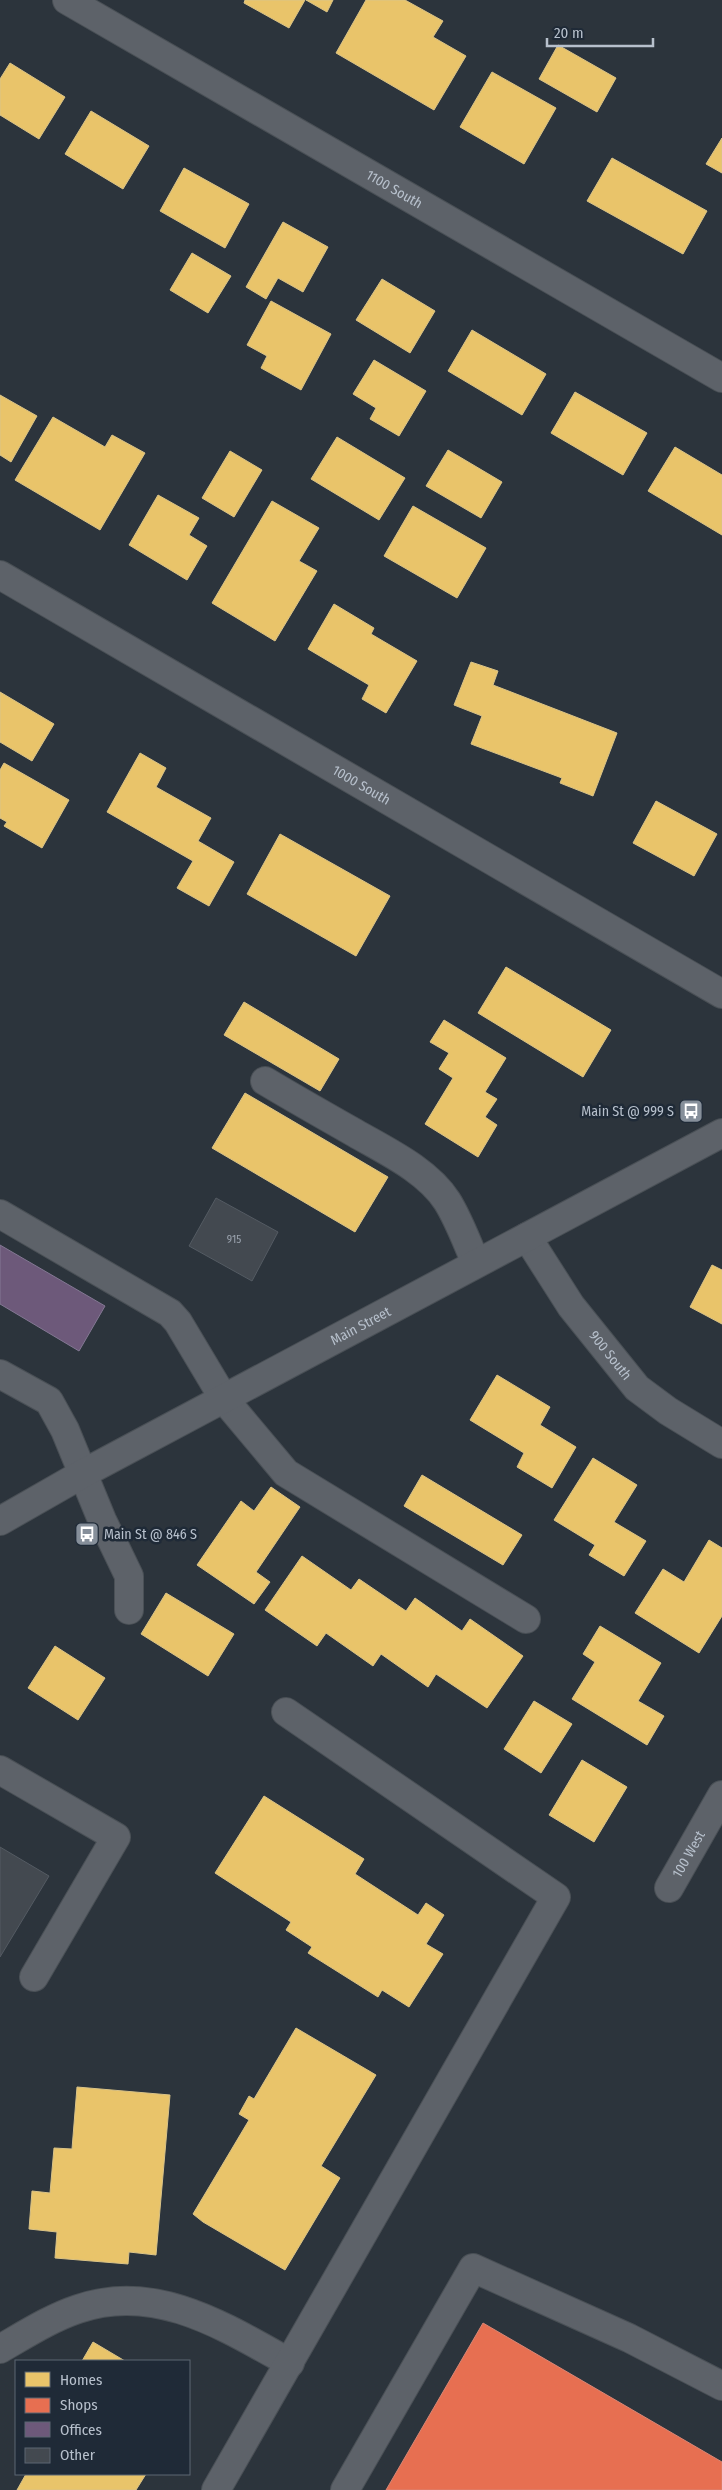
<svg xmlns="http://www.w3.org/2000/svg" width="722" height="2490" font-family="'Fira Sans Condensed',sans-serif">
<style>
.homes{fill:#e9c46a;stroke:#dac387}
.shops{fill:#e76f51;stroke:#d98776}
.offices{fill:#6d597a;stroke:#837893}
.building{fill:#434950;stroke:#545b63}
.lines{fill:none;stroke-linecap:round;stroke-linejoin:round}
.minor-casing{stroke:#4a5056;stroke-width:30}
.minor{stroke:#5d6269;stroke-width:28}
.labels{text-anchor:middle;stroke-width:5;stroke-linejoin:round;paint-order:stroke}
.number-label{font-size:11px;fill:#9aa2ad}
.street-label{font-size:14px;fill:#b7c0cc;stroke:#1f2a37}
.poi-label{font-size:14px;fill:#b7c0cc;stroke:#1f2a37;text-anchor:end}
</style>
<rect width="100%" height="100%" fill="#2c343c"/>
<g class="homes">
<polygon points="245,0 305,0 289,28 244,3"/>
<polygon points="306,0 333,0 327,12"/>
<polygon points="366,0 405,0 443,21 433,37 466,56 434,110 336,53"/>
<polygon points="558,45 616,78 597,112 539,79"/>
<polygon points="10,63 65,97 39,139 0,115 0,79"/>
<polygon points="492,72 556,108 524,164 460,127"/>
<polygon points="91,111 149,146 123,189 65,154"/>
<polygon points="722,138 722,173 706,164"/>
<polygon points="612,158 707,211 683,254 587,201"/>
<polygon points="184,168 249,204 225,248 160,211"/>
<polygon points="283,222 328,247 303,292 278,278 266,299 246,287"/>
<polygon points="192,253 231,276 208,313 170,290"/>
<polygon points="382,279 435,311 410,353 356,320"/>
<polygon points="271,301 331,334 301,390 261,368 267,356 247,345"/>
<polygon points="472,330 546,374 522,415 448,371"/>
<polygon points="374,360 426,391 399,436 370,419 376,408 353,394"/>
<polygon points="575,392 647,433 623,475 551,433"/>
<polygon points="0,395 37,416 11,462 0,455"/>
<polygon points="53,417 105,447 112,435 145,453 100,530 15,480"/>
<polygon points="337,437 405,478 379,520 311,479"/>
<polygon points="675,447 722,475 722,535 648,491"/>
<polygon points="448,450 502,482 481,518 426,486"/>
<polygon points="230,451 262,470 234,517 202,498"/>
<polygon points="158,495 199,518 189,535 207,546 187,580 129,545"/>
<polygon points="272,501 319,528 299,561 317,571 275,641 212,603"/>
<polygon points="413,506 486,548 457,598 384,556"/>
<polygon points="334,604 374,628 371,634 417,661 386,713 362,699 369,685 308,649"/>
<polygon points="471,662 498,671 493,685 617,733 593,796 560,783 562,778 471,744 482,716 454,705"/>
<polygon points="0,692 54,724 32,761 0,742"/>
<polygon points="140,753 166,768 156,787 211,818 198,841 234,862 209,906 177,888 193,861 107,812"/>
<polygon points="4,763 69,800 42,848 4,826 7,822 0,818 0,770"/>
<polygon points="656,801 717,834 694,876 633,843"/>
<polygon points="280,834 390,896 356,956 247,894"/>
<polygon points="506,967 611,1030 583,1077 478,1013"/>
<polygon points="244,1002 339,1059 320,1091 224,1035"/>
<polygon points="444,1020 506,1058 485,1092 497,1099 485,1117 497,1125 478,1157 425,1124 453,1078 439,1069 449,1053 430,1042"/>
<polygon points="245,1093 388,1177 355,1232 212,1148"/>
<polygon points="712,1265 722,1270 722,1324 690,1307"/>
<polygon points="497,1375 550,1407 540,1425 576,1447 552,1488 517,1467 524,1453 470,1420"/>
<polygon points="593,1458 637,1485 614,1522 646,1541 624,1576 589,1555 595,1545 554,1520"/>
<polygon points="422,1475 522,1535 503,1565 404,1506"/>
<polygon points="271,1487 300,1507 256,1572 270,1582 254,1604 197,1565 241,1501 254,1511"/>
<polygon points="709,1540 722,1548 722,1616 699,1653 635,1613 663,1569 684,1582"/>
<polygon points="302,1556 351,1590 359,1579 406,1611 415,1598 462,1631 470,1619 523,1656 487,1708 436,1674 428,1687 381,1654 373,1666 326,1633 317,1646 265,1610"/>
<polygon points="166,1593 234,1634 208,1676 141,1634"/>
<polygon points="600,1626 661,1663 638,1701 664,1716 647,1745 572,1699 595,1662 583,1654"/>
<polygon points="55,1646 105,1678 78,1720 28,1688"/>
<polygon points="534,1701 572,1724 541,1773 504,1749"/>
<polygon points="582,1760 627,1787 594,1842 549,1815"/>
<polygon points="264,1796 364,1859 355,1874 418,1915 426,1903 444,1915 426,1944 443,1954 409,2007 382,1990 378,1997 308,1953 312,1947 286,1930 291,1922 215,1873"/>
<polygon points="296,2028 376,2075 321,2166 340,2178 285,2270 203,2222 193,2214 249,2120 239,2114 249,2096 254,2099"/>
<polygon points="77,2087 170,2095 156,2255 129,2252 128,2264 55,2258 57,2232 29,2229 32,2191 50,2193 54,2148 72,2149"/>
<polygon points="93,2342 125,2361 82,2361"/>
<polygon points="26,2474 146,2474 136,2490 17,2490"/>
</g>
<polygon class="shops" points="483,2323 722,2462 722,2490 386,2490"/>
<polygon class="offices" points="0,1245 105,1306 79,1351 0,1304"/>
<g class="building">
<polygon points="216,1198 278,1232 252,1281 189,1246"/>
<polygon points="0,1847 49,1876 0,1957"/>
</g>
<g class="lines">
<g class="minor-casing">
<g id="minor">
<path id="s1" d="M67,0l655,378"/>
<path id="s2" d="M0,575l722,419"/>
<path d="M265,1081c30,18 60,35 90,52 31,18 72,37 92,68 12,19 20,42 29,62"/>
<polyline points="0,1214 170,1313 178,1322 224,1399 286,1473 526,1619"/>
<path id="s3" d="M527,1237l44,69 66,82 31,23 54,33"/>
<polyline points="0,1374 49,1401 65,1430 102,1520 129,1576 129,1610"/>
<path id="s4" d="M0,1521l84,-48 638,-340"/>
<polyline points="0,1770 116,1837 34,1977"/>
<path id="s5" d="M669,1888l53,-93"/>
<path d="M0,2349c26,-15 51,-31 78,-40 78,-27 147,18 212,54"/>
<polyline points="216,2490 556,1897 286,1712"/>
<polyline points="345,2490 473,2268 629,2338 722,2386"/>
</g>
</g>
<use href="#minor" class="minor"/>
</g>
<defs>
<g id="bus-square" transform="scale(1.25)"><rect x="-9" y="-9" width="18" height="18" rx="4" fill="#868f9a" stroke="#1f2a37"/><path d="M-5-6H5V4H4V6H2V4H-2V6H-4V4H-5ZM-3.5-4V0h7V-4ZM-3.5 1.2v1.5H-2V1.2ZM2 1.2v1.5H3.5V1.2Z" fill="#fff"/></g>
</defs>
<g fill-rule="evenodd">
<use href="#bus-square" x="691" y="1111"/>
<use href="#bus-square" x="87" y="1534"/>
</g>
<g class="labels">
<g class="number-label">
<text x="234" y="1243">915</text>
</g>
<g class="street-label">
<text dy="5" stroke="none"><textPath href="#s1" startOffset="378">1100 South</textPath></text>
<text dy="5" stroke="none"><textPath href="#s2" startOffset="418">1000 South</textPath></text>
<text dy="5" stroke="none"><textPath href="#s4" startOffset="410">Main Street</textPath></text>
<text dy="5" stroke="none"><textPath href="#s3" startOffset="145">900 South</textPath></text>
<text dy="5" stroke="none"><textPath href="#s5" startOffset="39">100 West</textPath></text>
</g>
<g class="poi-label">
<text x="674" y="1116">Main St @ 999 S</text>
<text x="104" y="1539" text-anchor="start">Main St @ 846 S</text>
</g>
</g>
<rect x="15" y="2360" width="175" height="115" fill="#1f2a37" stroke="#5c6673"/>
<rect x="25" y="2372" width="25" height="15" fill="#e9c46a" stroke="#5c6673"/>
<text x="60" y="2385" font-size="15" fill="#b7c0cc">Homes</text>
<rect x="25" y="2398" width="25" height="15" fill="#e76f51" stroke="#5c6673"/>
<text x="60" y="2410" font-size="15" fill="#b7c0cc">Shops</text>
<rect x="25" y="2422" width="25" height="15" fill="#6d597a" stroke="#5c6673"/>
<text x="60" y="2435" font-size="15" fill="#b7c0cc">Offices</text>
<rect x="25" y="2448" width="25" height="15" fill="#434950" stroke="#5c6673"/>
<text x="60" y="2460" font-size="15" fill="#b7c0cc">Other</text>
<path d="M547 38v8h106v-8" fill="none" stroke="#b7c0cc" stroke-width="2.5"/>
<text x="554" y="38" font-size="15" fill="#b7c0cc" stroke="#1f2a37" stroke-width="4" paint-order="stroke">20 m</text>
</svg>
